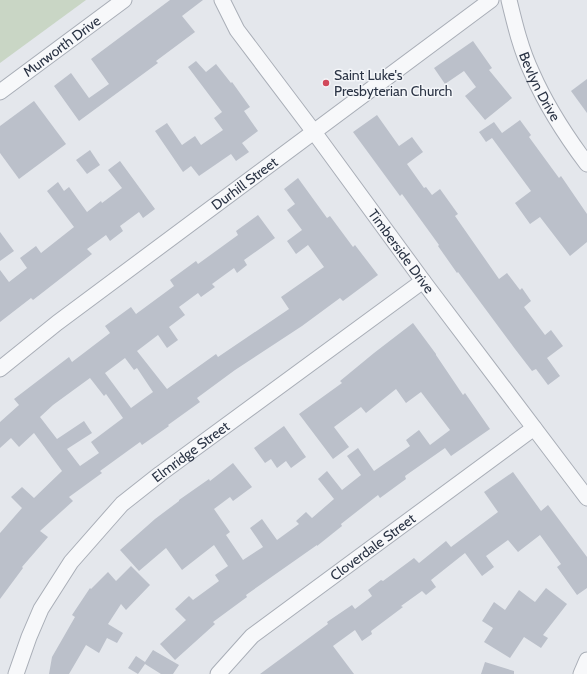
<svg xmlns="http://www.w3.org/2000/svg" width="587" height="674" font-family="Cabin,sans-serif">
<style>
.green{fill:#c9d6c5}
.building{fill:#bbc0ca;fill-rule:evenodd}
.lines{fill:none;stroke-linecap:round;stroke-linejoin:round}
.minor-casing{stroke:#a9aeb7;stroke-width:17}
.minor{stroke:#f7f8fa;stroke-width:15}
.poi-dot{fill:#d1495b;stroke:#f4f6f9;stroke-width:1.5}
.labels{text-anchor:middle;stroke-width:3;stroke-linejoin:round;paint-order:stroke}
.street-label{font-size:14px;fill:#2b3445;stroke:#f4f6f9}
.poi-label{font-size:14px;fill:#2b3445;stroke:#f4f6f9;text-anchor:start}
</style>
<rect width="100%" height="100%" fill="#e4e7ec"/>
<polygon class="green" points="0,0 86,0 0,63"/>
<g class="building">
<polygon points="170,0 203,0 182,16 195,32 156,61 158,63 79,121 54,86 71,73 89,98 109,84 91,59"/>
<polygon points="473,41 492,68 489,70 512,98 485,120 465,96 476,87 464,71 445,84 434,68"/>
<polygon points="196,61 206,72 216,64 231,83 232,82 250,107 244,111 258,131 242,143 249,152 236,161 231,154 199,176 191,166 183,172 155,131 167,123 182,145 195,136 201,145 223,130 214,118 222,112 188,67"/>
<polygon points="587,79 587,113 571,91"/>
<polygon points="34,101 66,144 19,179 0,153 0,126"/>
<polygon points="377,115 399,146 412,137 423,152 407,164 424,188 426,187 432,195 440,189 458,214 455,216 499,279 507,273 520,290 522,288 531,301 524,307 545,335 551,330 563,346 547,358 560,376 548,385 536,369 532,371 515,349 458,272 457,273 438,246 439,245 402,194 400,196 353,132"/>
<polygon points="520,120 531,135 529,137 559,178 561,176 587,214 587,242 570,256 540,217 530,224 515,203 531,191 492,138 486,142 479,132 494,122 502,133"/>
<polygon points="90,150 100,165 87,174 76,160"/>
<polygon points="120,161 155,209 143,218 139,212 120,226 123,231 110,241 106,235 87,249 92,254 33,300 31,298 0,322 0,270 9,282 27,268 20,258 36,246 41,253 74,227 47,191 58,182 64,191 69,187 87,212 101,201 102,203 122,188 108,170"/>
<path d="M298,178l29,40 3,-2 23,31 2,-2 23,30 -35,26 -3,-3 -38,28 -67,44 -38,28 3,4 -32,23 1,1 -27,19 -2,-3 -40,29 2,2 -33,24 4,4 -33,30 8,6 -26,30 1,1 -23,31v-66l22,-25 -11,-11 11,-10 12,11 28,-27 -28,-38 -15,14 -8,-9 -11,10v-26l19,-17 -5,-6 55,-42 3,5 38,-29 -5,-7 26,-19 5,7 38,-28 -4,-6 26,-19 2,3 40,-29 -2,-4 22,-16 17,23 -31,22 3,5 -10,8 -3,-5 -22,16 3,3 -14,10 -3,-4 -19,14 6,8 -16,12 9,13 -11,8 -9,-13 -21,16 30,38 49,-35 2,3 71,-48 -8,-12 43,-30 -16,-22 -12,9 -9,-13 15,-11 -15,-20 8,-6 -11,-15zM125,358l9,12 3,-2 16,24 -22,16 -26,-35zM90,378l14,18 2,-2 17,24 -32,24 8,11 -19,13 -13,-17 25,-16 -8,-12 -27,18 -17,-22 13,-12z"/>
<polygon points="0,232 14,251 0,261"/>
<polygon points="413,323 436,354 436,355 463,395 465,393 490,429 451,456 445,448 405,476 406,479 380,498 378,495 341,524 342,526 317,546 317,545 246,595 247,597 213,622 215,624 175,660 160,644 186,620 175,609 189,596 193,600 219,581 215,575 228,566 214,545 182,570 166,548 139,571 120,550 155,519 179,501 179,500 209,479 210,481 233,463 252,487 233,501 230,497 214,509 230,532 226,535 243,560 263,547 250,528 262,519 277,540 299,524 296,521 306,512 312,518 334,499 318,479 327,471 342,490 361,475 347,456 358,448 374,471 410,446 406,440 419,430 430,445 450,430 421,392 406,403 396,389 366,413 361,407 334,427 349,447 333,459 299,414 342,383 340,381 374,353"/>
<polygon points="284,426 306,457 291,468 286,461 277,468 271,459 265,463 254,448"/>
<polygon points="513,472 541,511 548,505 587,557 587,588 577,595 557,567 561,564 540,535 518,552 508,540 486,556 494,567 482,576 465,553 431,580 436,587 426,595 422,591 401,606 403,607 371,631 372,634 362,641 355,630 333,646 354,674 260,674 328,624 327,622 352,605 355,609 372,596 368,590 381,580 383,581 414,558 419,563 446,541 451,547 498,512 484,492"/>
<polygon points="131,566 150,585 126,610 121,604 108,624 123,633 117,643 107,638 99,653 86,645 69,674 49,674 52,657 75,617 72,615 90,588 91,589 108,572 116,581"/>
<polygon points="546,588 567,604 543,635 548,638 541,648 524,637 510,658 484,642 493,628 482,621 494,602 505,610 519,590 535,602"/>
<polygon points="153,650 179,665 173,674 161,674 145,664 138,674 128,668 136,656 145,662"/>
<polygon points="485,662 514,671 514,674 481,674"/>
</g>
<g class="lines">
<g class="minor-casing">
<g id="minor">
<path id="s1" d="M222,0l15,30 77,102 109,149 164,217"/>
<path id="s2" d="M509,0c6,25 12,50 23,73 14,32 34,63 55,91"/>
<path id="s3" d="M0,92l124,-92"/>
<path id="s4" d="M0,369l57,-46 434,-323"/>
<path id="s5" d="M16,674l13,-37 12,-28 30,-47 51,-58 38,-30 263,-193"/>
<path id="s6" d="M218,674l34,-38 282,-208"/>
<polyline points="581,674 587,660"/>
</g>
</g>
<use href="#minor" class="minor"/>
</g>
<circle class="poi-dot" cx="326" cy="83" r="4"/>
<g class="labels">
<g class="street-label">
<text dy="5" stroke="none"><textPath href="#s3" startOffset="77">Murworth Drive</textPath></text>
<text dy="5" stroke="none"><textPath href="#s2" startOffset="92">Bevlyn Drive</textPath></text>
<text dy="5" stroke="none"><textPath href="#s4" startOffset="307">Durhill Street</textPath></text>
<text dy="5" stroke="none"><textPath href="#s1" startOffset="309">Timberside Drive</textPath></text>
<text dy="5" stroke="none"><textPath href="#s5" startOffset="289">Elmridge Street</textPath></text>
<text dy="5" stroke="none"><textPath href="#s6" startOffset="201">Cloverdale Street</textPath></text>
</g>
<g class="poi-label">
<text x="334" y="80">Saint Luke's<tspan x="334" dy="16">Presbyterian Church</tspan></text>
</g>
</g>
</svg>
